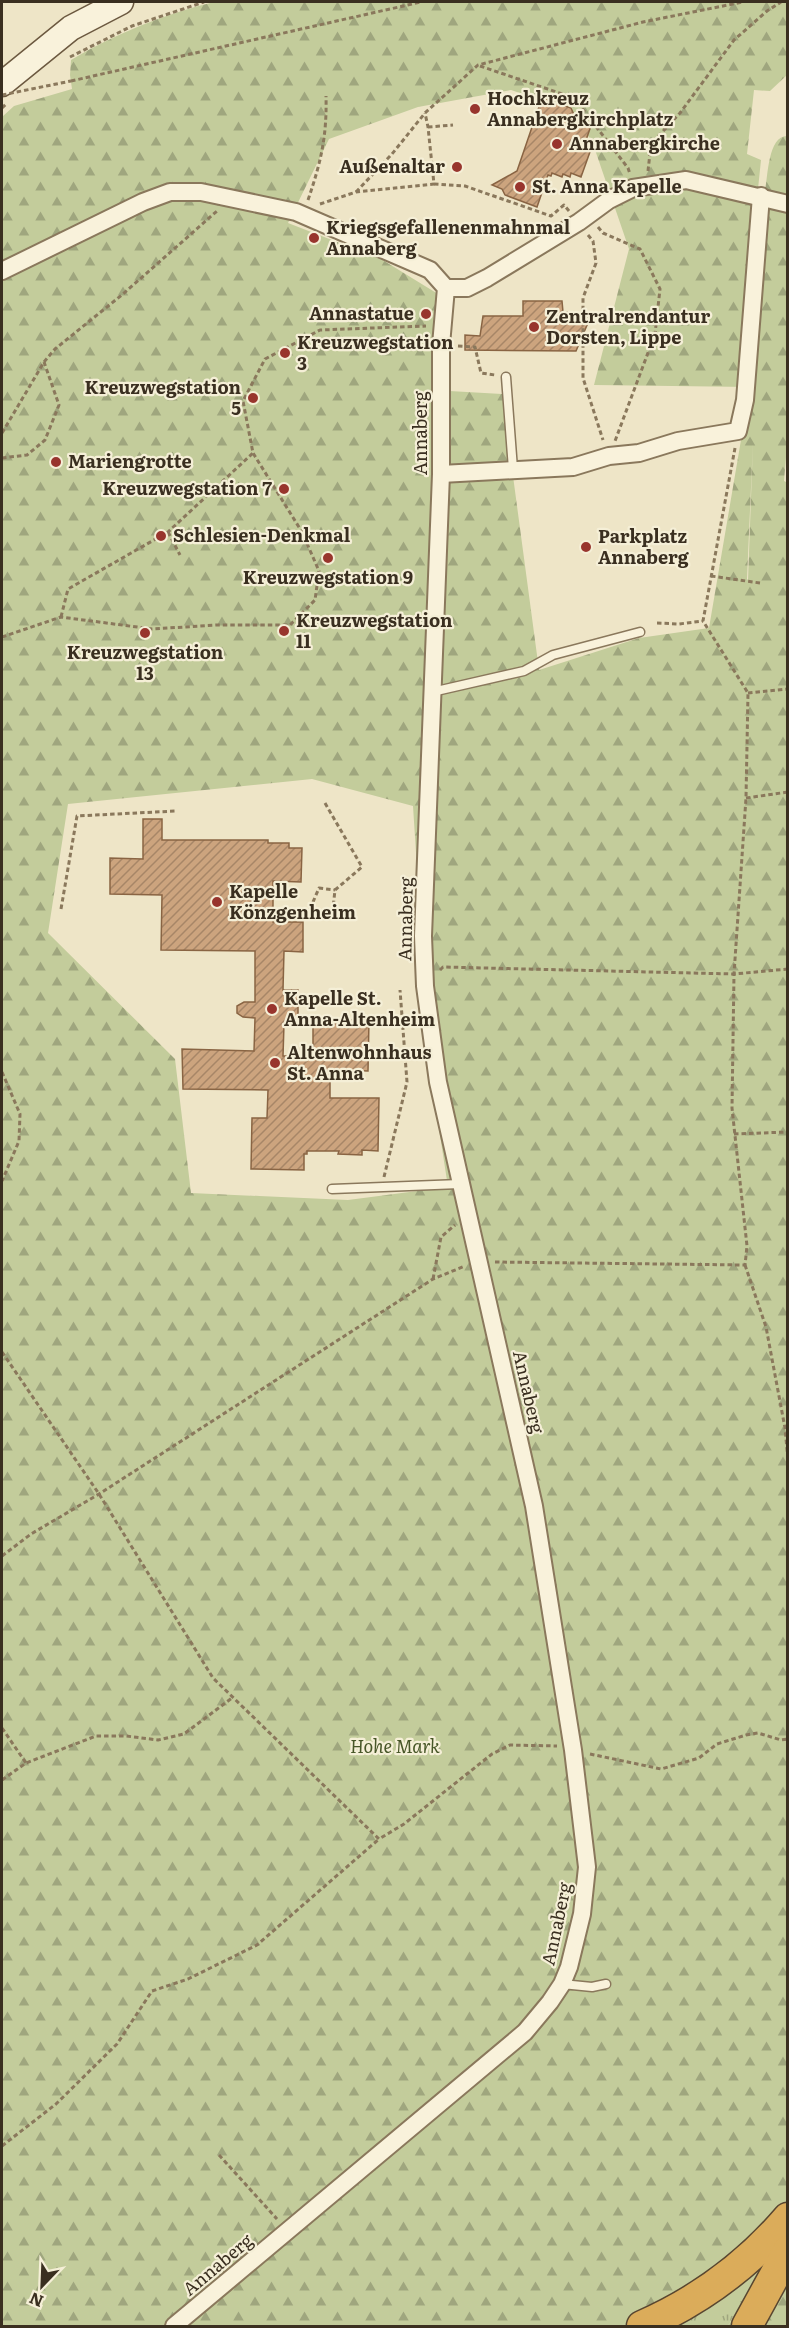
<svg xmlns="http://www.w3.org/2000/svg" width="789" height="2328" font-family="Literata,serif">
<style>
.grass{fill:url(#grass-tufts)}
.forest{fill:url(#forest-firs);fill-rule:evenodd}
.building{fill:url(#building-hatch);stroke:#896443;stroke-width:1.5}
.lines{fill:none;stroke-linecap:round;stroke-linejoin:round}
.lane-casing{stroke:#8a785c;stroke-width:11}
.street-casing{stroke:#8a785c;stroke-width:20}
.secondary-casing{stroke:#6c5940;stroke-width:27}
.highway-casing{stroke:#584630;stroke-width:33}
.path{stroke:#8a785c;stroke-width:3;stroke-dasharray:4.5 3;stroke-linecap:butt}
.lane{stroke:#f9f2db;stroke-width:8}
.street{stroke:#f9f2db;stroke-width:16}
.secondary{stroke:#f9f2db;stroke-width:24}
.highway{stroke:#dbac5a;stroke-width:30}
.path-bridge{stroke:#8a785c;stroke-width:3;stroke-dasharray:4.5 3;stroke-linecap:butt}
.poi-dot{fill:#98352d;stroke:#f5efd7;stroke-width:2}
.labels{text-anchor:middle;stroke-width:4.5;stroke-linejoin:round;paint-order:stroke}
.poi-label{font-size:18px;font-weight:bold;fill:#3a2f20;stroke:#f5efd7;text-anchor:start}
.street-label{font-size:18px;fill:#3a2f20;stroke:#f5efd7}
.park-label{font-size:18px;font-style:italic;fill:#475627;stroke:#f5efd7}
</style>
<defs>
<pattern id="grass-tufts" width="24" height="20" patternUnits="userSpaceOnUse" patternTransform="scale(1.5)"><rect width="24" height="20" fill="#c3cc9b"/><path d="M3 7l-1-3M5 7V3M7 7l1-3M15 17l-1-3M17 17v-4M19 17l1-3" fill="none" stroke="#9fa67e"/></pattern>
<pattern id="forest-firs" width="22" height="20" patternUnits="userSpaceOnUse" patternTransform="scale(1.5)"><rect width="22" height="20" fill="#c3cc9b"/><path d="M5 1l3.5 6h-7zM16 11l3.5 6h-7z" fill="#9fa67e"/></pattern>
<pattern id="building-hatch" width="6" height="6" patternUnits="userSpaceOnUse" patternTransform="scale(1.5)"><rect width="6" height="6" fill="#cca47e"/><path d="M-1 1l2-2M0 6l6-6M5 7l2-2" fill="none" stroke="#a78667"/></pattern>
</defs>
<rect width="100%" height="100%" fill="#eee5c7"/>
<polygon class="grass" points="774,2249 728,2326 662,2326"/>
<path class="forest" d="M214,2h573v73l-17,16 -16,-1 -7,64 14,6 -3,29 7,2c3,-15 3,-55 22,-55l1,298 -4,47 4,2 -1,1843h-59l46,-77 -112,77h-660v-2209l12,-11 58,-17 -2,-14 1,-15c43,-26 94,-46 143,-58zM511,90l56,19 25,32 37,108 -35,136 156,2 -41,241 -70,10 -100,32 -37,-276 -70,-4 6,-96 -57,-35 -93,-36 41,-84 89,-32zM753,442l-5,138 -1,-1zM312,779l101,27 17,265 18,116 -100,13 -157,-7 -16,-134 -127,-126 20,-129z"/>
<g class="building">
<polygon points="542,98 571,108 575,117 592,123 586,140 591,149 581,177 571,173 570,177 563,174 562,177 552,173 551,176 548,175 537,207 505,195 502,189 492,185 517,171"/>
<polygon points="523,301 562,301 563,312 578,313 578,319 590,318 576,351 465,350 465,335 480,336 483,316 523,316"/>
<polygon points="143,819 162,819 162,840 268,840 268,843 289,843 289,848 302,848 301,882 273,881 273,922 303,922 303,952 284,951 283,990 298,990 298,1025 284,1024 283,1056 313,1056 313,1019 369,1020 368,1071 330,1070 330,1098 379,1098 378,1151 362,1150 362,1155 338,1154 339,1151 307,1151 307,1154 304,1154 304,1170 251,1169 252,1118 267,1118 268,1090 183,1089 182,1049 254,1051 255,1018 243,1017 237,1013 237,1006 244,1002 255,1002 255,951 161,950 162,895 110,894 110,858 143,859"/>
</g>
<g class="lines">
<g class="lane-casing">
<g id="lane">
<polyline points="506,377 513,469"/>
<polyline points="432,692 524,671 553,655 640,632"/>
<polyline points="332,1189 460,1184"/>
<polyline points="562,1984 592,1987 606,1984"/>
</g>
</g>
<g class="street-casing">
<g id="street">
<polyline points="2,271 143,202 170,192 201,192 296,212 430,270 446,288 441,345 441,474 423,936 425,986 438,1082 534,1506 573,1750 587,1867 582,1914 569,1967 562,1984 550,2002 525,2032 174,2326"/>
<polyline points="446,288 467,288 487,278 579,222 609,200 633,188 686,180 788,204"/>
<polyline points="441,474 573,467 609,456 639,453 678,441 738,431 745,400 761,196"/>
</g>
</g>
<g class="secondary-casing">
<polyline id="secondary" points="2,84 71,28 121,2"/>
</g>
<g class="highway-casing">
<g id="highway">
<path d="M642,2326c57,-25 105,-60 146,-108"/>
<polyline points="747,2326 788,2251"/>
</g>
</g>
<g class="path">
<polyline points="70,57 132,26 204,2"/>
<polyline points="480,66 574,98 628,168 630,174"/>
<polyline points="71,81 421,2"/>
<polyline points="2,108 7,103"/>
<polyline points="428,127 453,125"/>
<polyline points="648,171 651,144 680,113 734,40 767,11 781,2"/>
<polyline points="434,184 465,186 551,216 564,205 569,211"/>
<polyline points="356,192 392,154 425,113 478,65 643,22 743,2"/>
<path d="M308,200c13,-38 19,-64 18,-104"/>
<polyline points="320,204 356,192 434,184 428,127 425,113"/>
<polyline points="598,227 603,233 640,249 660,289 655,334 615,441"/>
<polyline points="588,235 593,241 596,263 583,298 583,378 603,440"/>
<polyline points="458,346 475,347 481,373 495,375"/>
<polyline points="2,433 44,362 55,349 123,294 217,211"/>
<polyline points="2,458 27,455 45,440 59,405 44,362"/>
<polyline points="168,532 180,555"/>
<polyline points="711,576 760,583"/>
<polyline points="61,617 68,589 168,532 253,453"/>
<polyline points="657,623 679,624 703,621"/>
<polyline points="2,637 61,617 152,629 217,625 290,625 315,600 319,571 302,532 253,453 243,401 265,359 320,330 426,326"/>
<polyline points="748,693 788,689"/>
<polyline points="746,798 788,792"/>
<polyline points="325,803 362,867 335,890 332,917"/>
<polyline points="61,909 77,816 176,811"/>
<polyline points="310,909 319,888 335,890"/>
<polyline points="440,970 443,967 734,974 788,969"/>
<polyline points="2,1072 20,1114 19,1141 2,1181"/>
<polyline points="734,1134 788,1132"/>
<polyline points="384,1177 407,1082 400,990"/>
<polyline points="495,1262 745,1265 747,1246 732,1108 734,974 746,798 748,693 703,621 735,448"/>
<polyline points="745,1265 766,1327 785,1428 788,1460"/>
<polyline points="433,1279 441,1237 455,1225"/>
<polyline points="2,1352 99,1494 213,1678 379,1839 404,1824 492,1754 510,1745 557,1746"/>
<polyline points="2,1556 31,1534 99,1494 433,1279 465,1266"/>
<polyline points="2,1728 26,1763"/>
<polyline points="590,1754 661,1769 699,1758 717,1744 746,1735 758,1733 781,1740 788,1739"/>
<polyline points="2,1780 26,1763 96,1736 126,1736 158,1740 184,1734 232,1698"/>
<polyline points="2,2146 56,2104 117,2044 152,1991 188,1979 257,1945 379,1839"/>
<polyline points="219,2155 277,2219"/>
</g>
<use href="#lane" class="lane"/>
<use href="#street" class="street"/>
<use href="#secondary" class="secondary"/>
<use href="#highway" class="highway"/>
<polyline class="path-bridge" points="2,95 71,81"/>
</g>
<g class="poi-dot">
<circle cx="475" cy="109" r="6"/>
<circle cx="557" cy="144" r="6"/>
<circle cx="457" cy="167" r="6"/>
<circle cx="520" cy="187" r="6"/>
<circle cx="314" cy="238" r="6"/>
<circle cx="426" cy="314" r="6"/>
<circle cx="534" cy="327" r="6"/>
<circle cx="285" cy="353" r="6"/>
<circle cx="253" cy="398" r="6"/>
<circle cx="56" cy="462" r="6"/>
<circle cx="284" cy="489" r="6"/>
<circle cx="161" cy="536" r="6"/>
<circle cx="586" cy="547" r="6"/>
<circle cx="328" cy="558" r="6"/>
<circle cx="284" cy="631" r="6"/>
<circle cx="145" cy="633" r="6"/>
<circle cx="217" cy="902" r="6"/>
<circle cx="272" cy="1009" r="6"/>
<circle cx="275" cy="1063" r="6"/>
</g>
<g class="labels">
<g class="poi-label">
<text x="487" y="105">Hochkreuz<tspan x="487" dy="21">Annabergkirchplatz</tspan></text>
<text x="569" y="150">Annabergkirche</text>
<text x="445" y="173" text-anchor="end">Außenaltar</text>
<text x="532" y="193">St. Anna Kapelle</text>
<text x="326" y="234">Kriegsgefallenenmahnmal<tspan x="326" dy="21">Annaberg</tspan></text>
<text x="414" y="320" text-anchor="end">Annastatue</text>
<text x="546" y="323">Zentralrendantur<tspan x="546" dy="21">Dorsten, Lippe</tspan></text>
<text x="297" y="349">Kreuzwegstation<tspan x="297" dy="21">3</tspan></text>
<text x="241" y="394" text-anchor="end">Kreuzwegstation<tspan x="241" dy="21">5</tspan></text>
<text x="68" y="468">Mariengrotte</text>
<text x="272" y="495" text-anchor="end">Kreuzwegstation 7</text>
<text x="173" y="542">Schlesien-Denkmal</text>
<text x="598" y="543">Parkplatz<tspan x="598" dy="21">Annaberg</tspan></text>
<text x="328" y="584" text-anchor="middle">Kreuzwegstation 9</text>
<text x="296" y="627">Kreuzwegstation<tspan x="296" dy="21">11</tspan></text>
<text x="145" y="659" text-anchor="middle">Kreuzwegstation<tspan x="145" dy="21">13</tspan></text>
<text x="229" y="898">Kapelle<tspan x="229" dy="21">Könzgenheim</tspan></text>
<text x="284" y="1005">Kapelle St.<tspan x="284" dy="21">Anna-Altenheim</tspan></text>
<text x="287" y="1059">Altenwohnhaus<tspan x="287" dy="21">St. Anna</tspan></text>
</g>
<g class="street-label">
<text transform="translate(421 433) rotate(-90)" y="6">Annaberg</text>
<text transform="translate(406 919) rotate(-89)" y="6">Annaberg</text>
<text transform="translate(528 1392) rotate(77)" y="6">Annaberg</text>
<text transform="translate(557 1924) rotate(-78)" y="6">Annaberg</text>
<text transform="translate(218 2265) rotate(-40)" y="6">Annaberg</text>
</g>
<g class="park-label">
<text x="395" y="1753">Hohe Mark</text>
</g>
</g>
<rect width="789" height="2328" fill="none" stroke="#3a2f20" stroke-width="6"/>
<g transform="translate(42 2286) rotate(203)" stroke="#f5efd7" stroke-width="4.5" paint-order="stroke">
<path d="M0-4.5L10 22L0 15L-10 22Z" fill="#3a2f20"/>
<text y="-9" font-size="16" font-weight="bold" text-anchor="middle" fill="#3a2f20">N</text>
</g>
</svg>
